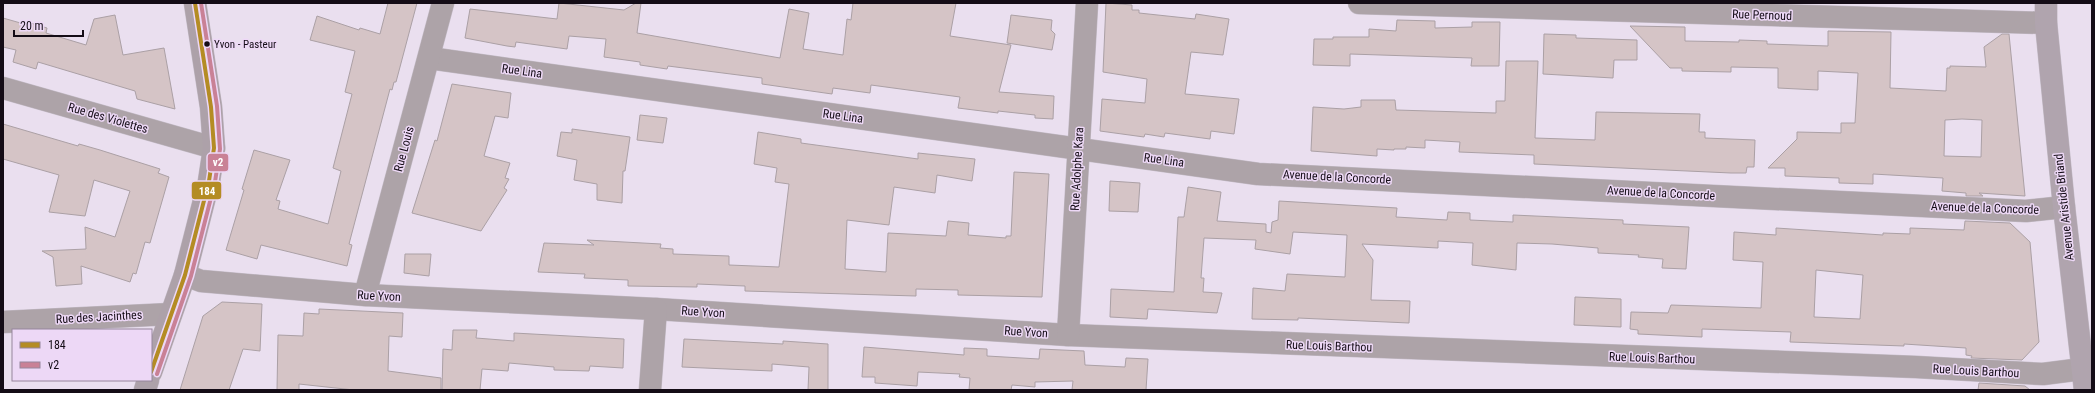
<svg xmlns="http://www.w3.org/2000/svg" width="2095" height="393" font-family="'Roboto Condensed',sans-serif">
<style>
.building{fill:#d5c4c6;stroke:#aba0a5;fill-rule:evenodd}
.lines{fill:none;stroke-linecap:round;stroke-linejoin:round}
.minor-casing{stroke:#c3bbc6;stroke-width:23}
.secondary-casing{stroke:#c3bbc6;stroke-width:23}
.primary-casing{stroke:#c3bbc6;stroke-width:23}
.minor{stroke:#ada3a8;stroke-width:22}
.secondary{stroke:#ada1a9;stroke-width:22}
.primary{stroke:#b0a4ae;stroke-width:22}
.bus-1-casing{stroke:#edd8f6;stroke-width:7}
.bus-2-casing{stroke:#edd8f6;stroke-width:7}
.bus-1{stroke:#b48c24;stroke-width:4}
.bus-2{stroke:#c98196;stroke-width:4}
.bus-dot{fill:#140c16;stroke:#edd8f6;stroke-width:1.5}
.labels{text-anchor:middle;stroke-width:3;stroke-linejoin:round;paint-order:stroke}
.bus-label{font-size:11px;fill:#140c16;stroke:#edd8f6;text-anchor:start}
.street-label{font-size:12px;fill:#140c16;stroke:#edd8f6}
.line-badge{stroke:#edd8f6;stroke-width:1.5}
.badge-label{font-size:11px;text-anchor:middle;font-weight:bold;fill:#fff}
</style>
<rect width="100%" height="100%" fill="#eadfef"/>
<g class="building">
<polygon points="388,3 417,3 396,82 394,82 392,90 390,89 349,244 352,245 347,266 261,245 257,259 226,250 244,190 242,189 254,150 290,160 276,200 280,201 278,209 328,224 341,171 333,168 352,94 345,92 355,51 310,40 317,16 359,30 360,28 380,34"/>
<polygon points="559,3 624,10 636,3 641,3 637,33 780,58 789,9 809,13 803,49 843,55 847,19 851,20 853,3 956,3 950,36 1011,45 999,92 1054,96 1053,119 1035,118 1035,115 998,111 998,113 958,108 960,97 871,85 870,93 833,88 832,94 762,84 762,78 668,66 667,69 640,65 640,62 604,57 606,39 569,36 567,49 516,42 515,47 507,46 465,38 470,9 557,19"/>
<polygon points="1106,3 1132,5 1132,10 1139,10 1139,13 1195,19 1196,14 1229,19 1223,55 1191,52 1185,94 1239,99 1234,134 1211,131 1210,139 1165,133 1164,137 1145,134 1144,137 1100,131 1102,99 1145,103 1147,79 1103,72"/>
<polygon points="115,15 123,55 164,48 175,109 137,99 135,91 38,62 36,69 13,62 16,50 3,47 3,18 24,24 24,21 47,28 46,33 86,45 94,19"/>
<polygon points="1011,15 1052,20 1051,30 1055,34 1052,50 1007,43"/>
<polygon points="1397,20 1435,21 1435,28 1472,27 1472,22 1500,22 1499,66 1471,66 1472,58 1350,54 1350,66 1313,65 1314,39 1333,39 1333,37 1369,37 1369,29 1396,31"/>
<path d="M1630,26l55,1v14l54,1v-2l28,1v3l61,2v-15l63,1 -1,56 56,3 1,-23h3v-2l36,1 -2,-20 18,-13h7l16,162 -46,-3 4,3h-17v-3l-24,-2 1,-13 -70,-4v10l-34,-1v-5l-54,-2v-8h-17l29,-29v-7l44,1v-10h14l3,-50 -40,-2v19l-40,-2v-20l-47,-1v5l-49,-1v-3h-12zM1962,119l20,1 -1,37 -37,-1 1,-36z"/>
<polygon points="1544,34 1576,35 1576,38 1637,40 1637,60 1614,60 1613,78 1543,74"/>
<polygon points="1506,61 1538,61 1535,138 1595,140 1596,112 1700,114 1699,132 1705,132 1705,138 1755,140 1754,167 1747,167 1746,173 1731,173 1534,164 1534,155 1459,152 1460,142 1425,140 1425,148 1406,147 1406,149 1394,149 1394,150 1377,149 1377,156 1311,151 1313,107 1344,109 1361,107 1361,100 1395,100 1396,110 1496,113 1496,101 1505,101"/>
<polygon points="452,84 511,93 508,118 495,116 484,156 510,163 505,178 509,179 504,188 507,190 481,231 412,213 435,140 437,141"/>
<polygon points="640,115 667,118 663,143 637,140"/>
<polygon points="3,124 78,146 79,144 100,150 160,169 158,173 169,177 150,243 145,242 136,274 133,273 130,282 81,266 82,284 56,286 53,257 42,251 86,249 85,227 115,237 130,191 94,180 85,216 49,212 59,175 3,159"/>
<polygon points="572,129 630,137 625,171 623,171 622,203 597,200 597,184 574,180 577,160 557,156 561,132 572,133"/>
<polygon points="758,132 801,139 801,143 918,159 918,153 975,159 972,181 937,175 935,193 894,187 889,225 847,220 845,269 886,272 888,233 946,236 948,221 969,223 968,235 1006,238 1006,236 1011,236 1014,172 1049,174 1042,297 958,295 958,290 916,289 916,296 745,291 745,286 697,284 697,287 628,286 628,280 584,278 585,274 538,272 544,243 594,245 587,240 661,244 660,248 673,249 673,254 729,256 729,265 779,267 789,184 775,182 777,168 754,164"/>
<polygon points="1110,181 1140,183 1138,212 1109,211"/>
<polygon points="1188,187 1221,192 1217,221 1266,224 1266,232 1271,233 1272,222 1278,220 1279,201 1397,208 1396,217 1447,220 1448,212 1470,213 1470,220 1513,222 1513,215 1623,220 1623,224 1689,227 1686,269 1662,268 1663,259 1638,257 1639,255 1598,253 1598,248 1552,244 1517,243 1516,270 1472,265 1473,243 1438,241 1438,248 1362,244 1373,260 1371,300 1410,301 1409,323 1298,318 1298,320 1252,319 1253,288 1285,291 1287,274 1345,277 1347,235 1293,232 1290,254 1255,249 1256,240 1204,238 1201,278 1204,278 1203,292 1222,293 1217,313 1148,309 1147,319 1110,317 1111,289 1174,292 1178,217 1184,217"/>
<path d="M1965,221l45,2 20,19 9,100 -17,18 -51,-2 1,-2 -6,-1v-7l-62,-4v2l-114,-4 1,-10 -89,-3v8l-64,-3v-4l-8,-1 1,-17 37,1 3,-8 90,3 2,-46 -30,-2 1,-28 42,3v-7l107,7v-2l27,1v-6l54,2zM1816,270l47,5 -3,44 -46,-2z"/>
<polygon points="405,254 431,254 429,276 404,273"/>
<polygon points="1575,297 1621,299 1621,327 1574,325"/>
<polygon points="222,302 262,304 260,351 243,349 229,390 180,390 203,316"/>
<polygon points="319,309 403,313 402,337 389,336 388,371 441,378 441,390 354,390 299,384 299,390 277,390 278,335 303,336 304,313 319,314"/>
<polygon points="453,330 477,330 476,338 514,341 514,333 624,339 623,368 590,366 589,371 554,370 554,367 509,363 508,371 482,369 480,390 442,390 443,349 452,350"/>
<polygon points="684,339 783,344 783,341 828,344 828,390 808,390 809,367 772,364 772,371 682,367"/>
<polygon points="864,347 964,355 964,348 987,349 987,356 1039,359 1040,349 1084,351 1085,365 1125,367 1126,358 1148,359 1146,390 1072,390 1073,381 1035,382 1035,387 1012,385 1011,390 969,390 970,378 959,377 960,374 918,372 917,386 875,383 875,377 862,377"/>
<polygon points="1979,383 2025,386 2030,390 1978,390"/>
</g>
<g class="lines">
<g class="minor-casing">
<g id="minor">
<polyline points="1359,3 2046,23"/>
<polyline points="429,58 1258,174 2026,211 2064,207"/>
<polyline points="3,88 214,148"/>
<polyline points="185,275 201,281 365,295 656,309 1068,335 1916,367 2043,374 2082,369 2092,365"/>
<polyline points="365,295 443,3"/>
<polyline points="3,322 171,314"/>
<polyline points="1068,335 1087,3"/>
<polyline points="650,390 656,309"/>
</g>
</g>
<g class="secondary-casing">
<g id="secondary">
<polyline points="151,372 185,275 209,181 214,148 211,107 195,3"/>
<polyline points="145,390 148,380"/>
</g>
</g>
<g class="primary-casing">
<polyline id="primary" points="2046,3 2046,23 2064,207 2085,390"/>
</g>
<use href="#minor" class="minor"/>
<use href="#secondary" class="secondary"/>
<use href="#primary" class="primary"/>
<g class="bus-1-casing">
<polyline id="bus-1" points="151,372 185,275 209,181 214,148 211,107 195,3"/>
</g>
<g class="bus-2-casing">
<polyline id="bus-2" points="157,374 191,276 215,182 220,149 217,106 201,3"/>
</g>
<use href="#bus-1" class="bus-1"/>
<use href="#bus-2" class="bus-2"/>
</g>
<circle class="bus-dot" cx="207" cy="44" r="3.5"/>
<g class="labels">
<g class="bus-label">
<text x="214" y="48">Yvon - Pasteur</text>
</g>
<g class="street-label">
<text transform="translate(1762 15) rotate(2)" y="4">Rue Pernoud</text>
<text transform="translate(522 71) rotate(8)" y="4">Rue Lina</text>
<text transform="translate(843 116) rotate(8)" y="4">Rue Lina</text>
<text transform="translate(108 118) rotate(16)" y="4">Rue des Violettes</text>
<text transform="translate(404 149) rotate(-75)" y="4">Rue Louis</text>
<text transform="translate(1164 160) rotate(8)" y="4">Rue Lina</text>
<text transform="translate(1077 169) rotate(-87)" y="4">Rue Adolphe Kara</text>
<text transform="translate(1337 177) rotate(3)" y="4">Avenue de la Concorde</text>
<text transform="translate(1661 193) rotate(3)" y="4">Avenue de la Concorde</text>
<text transform="translate(2064 207) rotate(-96)" y="4">Avenue Aristide Briand</text>
<text transform="translate(1985 208) rotate(2)" y="4">Avenue de la Concorde</text>
<text transform="translate(379 296) rotate(3)" y="4">Rue Yvon</text>
<text transform="translate(703 312) rotate(4)" y="4">Rue Yvon</text>
<text transform="translate(99 317) rotate(-3)" y="4">Rue des Jacinthes</text>
<text transform="translate(1026 332) rotate(4)" y="4">Rue Yvon</text>
<text transform="translate(1329 346) rotate(2)" y="4">Rue Louis Barthou</text>
<text transform="translate(1652 358) rotate(2)" y="4">Rue Louis Barthou</text>
<text transform="translate(1976 371) rotate(3)" y="4">Rue Louis Barthou</text>
</g>
</g>
<g class="line-badge">
<rect x="207" y="153" width="22" height="19" rx="4" fill="#c98196"/>
<rect x="191" y="181" width="31" height="19" rx="4" fill="#b48c24"/>
</g>
<g class="badge-label">
<text x="218" y="166">v2</text>
<text x="207" y="195">184</text>
</g>
<rect width="2095" height="393" fill="none" stroke="#140c16" stroke-width="8"/>
<rect x="12" y="329" width="140" height="52" fill="#edd8f6" stroke="#96869c"/>
<rect x="20" y="342" width="20" height="6" fill="#b48c24" stroke="#96869c"/>
<text x="48" y="349" font-size="12" fill="#140c16">184</text>
<rect x="20" y="362" width="20" height="6" fill="#c98196" stroke="#96869c"/>
<text x="48" y="369" font-size="12" fill="#140c16">v2</text>
<path d="M14 30v6h69v-6" fill="none" stroke="#140c16" stroke-width="2"/>
<text x="20" y="30" font-size="12" fill="#140c16" stroke="#edd8f6" stroke-width="3" paint-order="stroke">20 m</text>
</svg>
